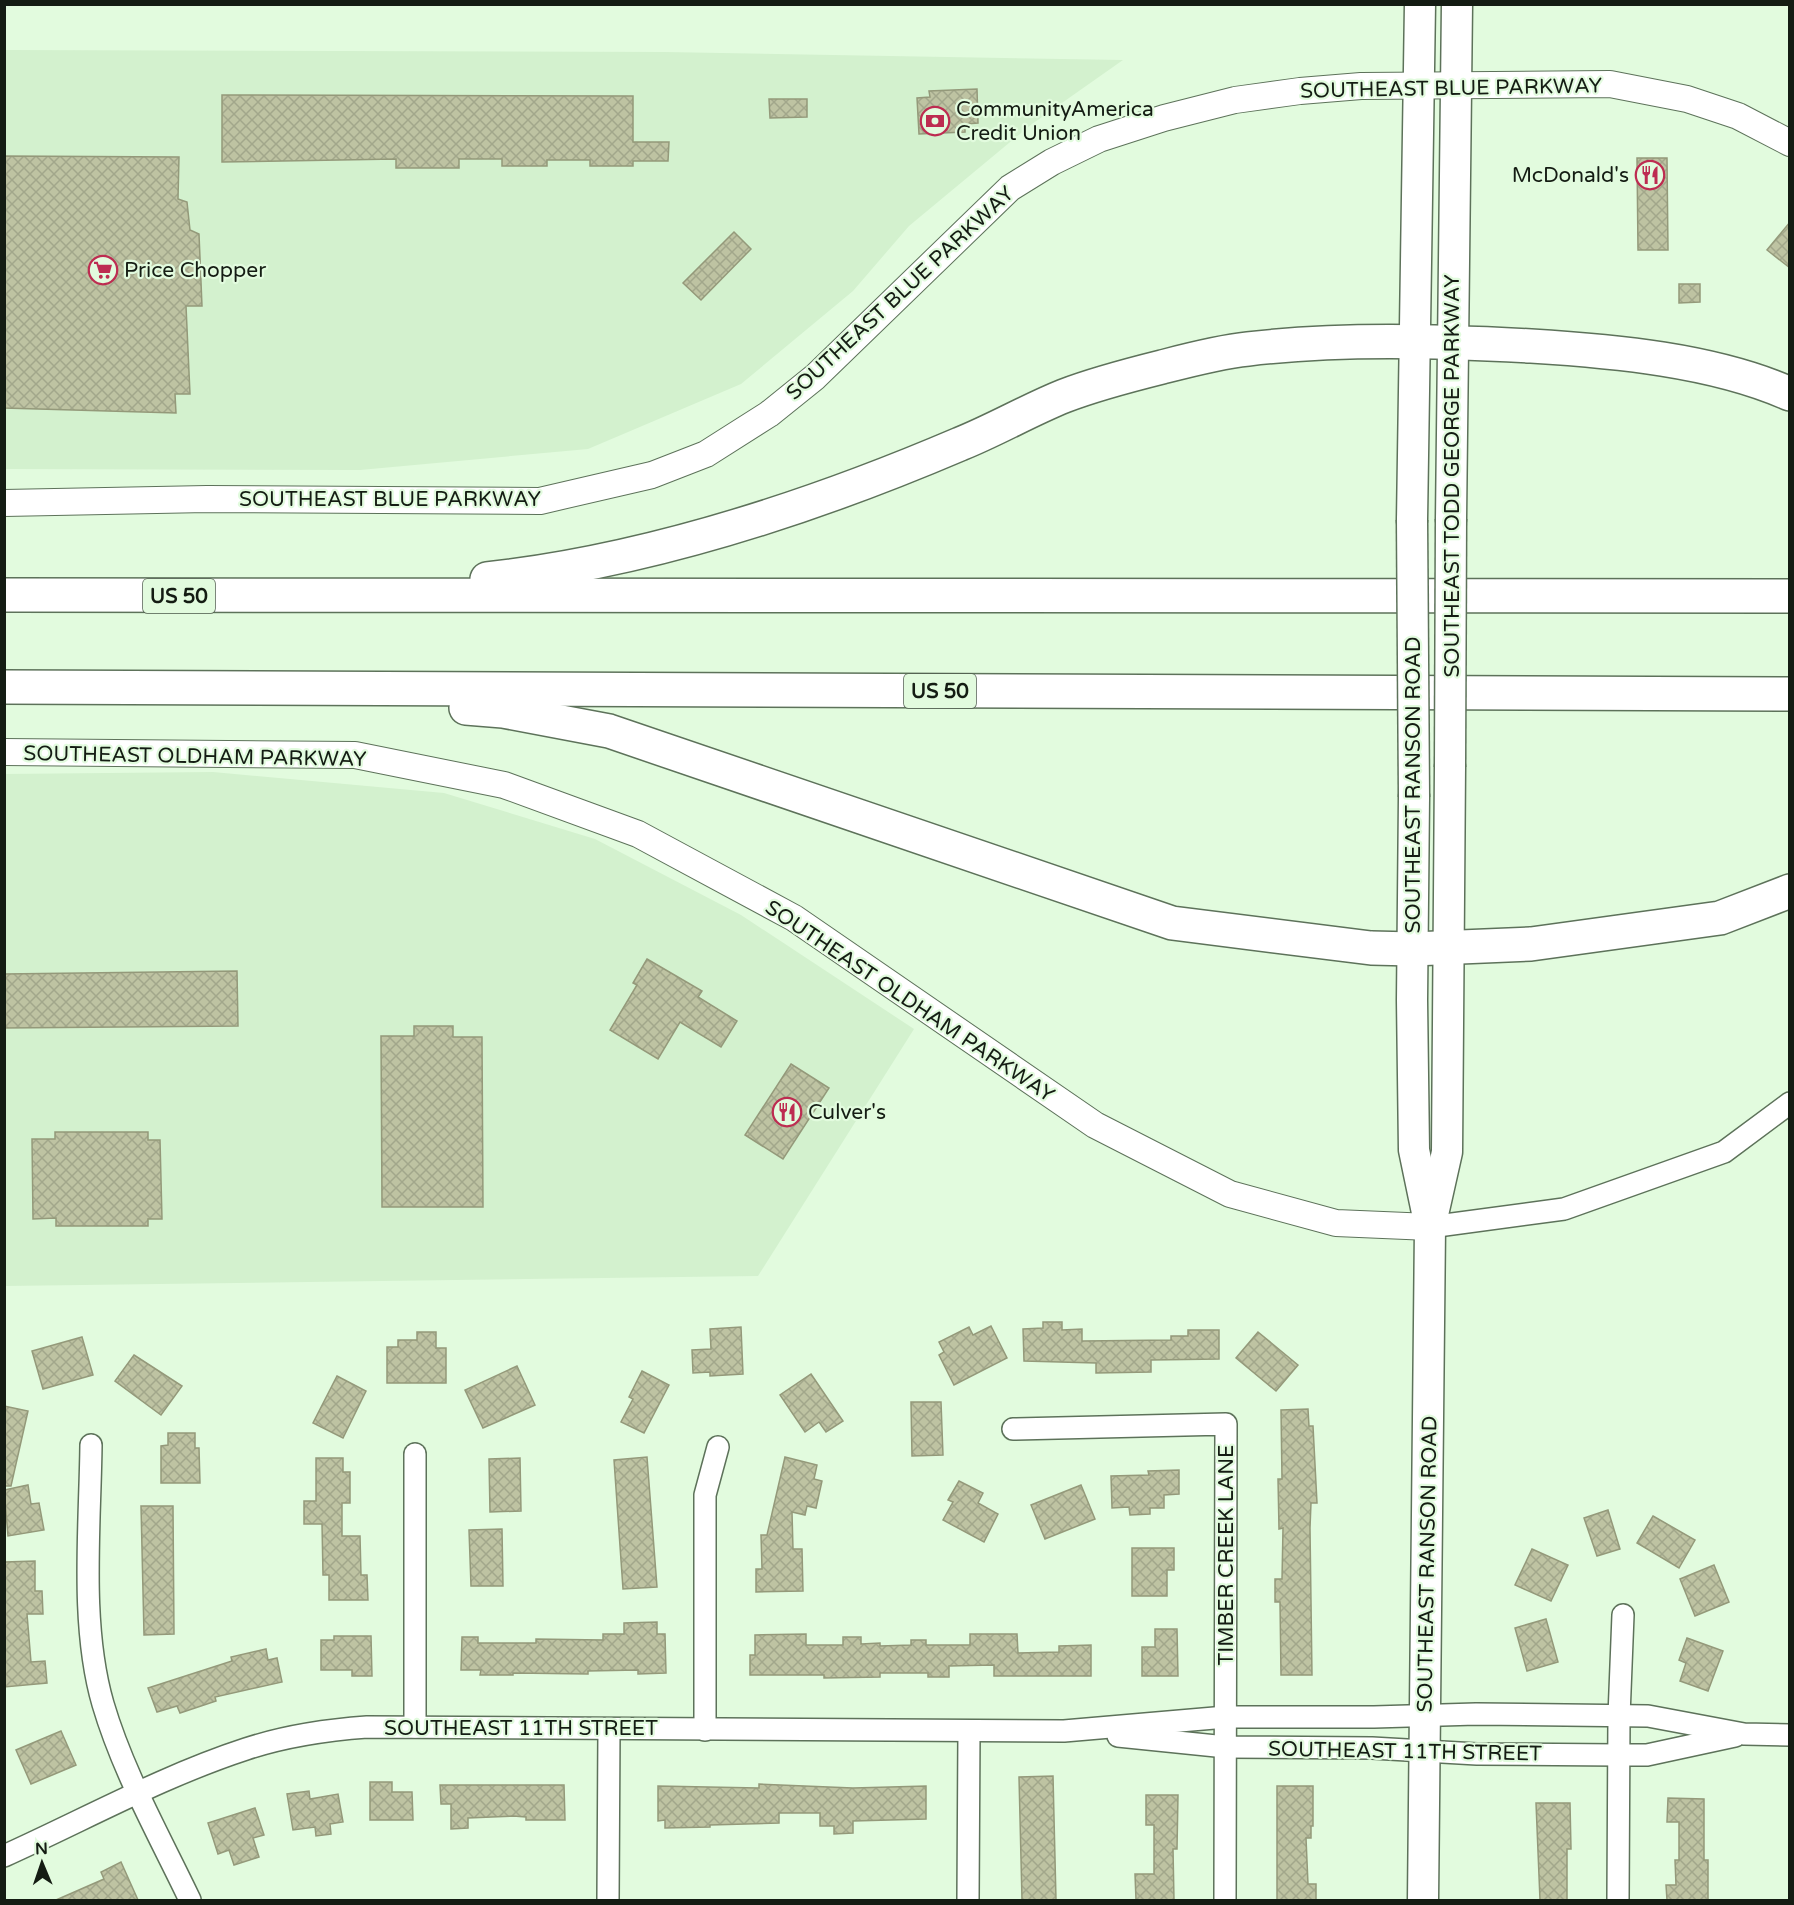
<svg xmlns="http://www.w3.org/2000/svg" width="1794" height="1905" font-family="'Varela Round',sans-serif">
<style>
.built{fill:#d3f1ce}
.building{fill:url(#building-cross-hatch);stroke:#94997a;stroke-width:1.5}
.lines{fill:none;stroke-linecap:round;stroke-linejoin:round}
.minor-casing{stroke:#5d725a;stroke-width:24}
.tertiary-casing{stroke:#5d725a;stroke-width:28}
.secondary-casing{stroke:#5d725a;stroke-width:33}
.motorway-casing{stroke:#5d725a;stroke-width:36}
.minor{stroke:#fff;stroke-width:21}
.tertiary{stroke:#fff;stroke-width:26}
.secondary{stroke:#fff;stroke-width:30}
.motorway{stroke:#fff;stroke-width:33}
.secondary-bridge-casing{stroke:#5d725a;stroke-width:33;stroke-linecap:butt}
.secondary-bridge{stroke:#fff;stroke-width:30}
.labels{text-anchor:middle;stroke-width:4.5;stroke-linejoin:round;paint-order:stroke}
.shield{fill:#e2fbde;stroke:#525f50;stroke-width:1.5}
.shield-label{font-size:20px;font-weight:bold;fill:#141c13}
.street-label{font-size:21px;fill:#141c13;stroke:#e2fbde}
.poi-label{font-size:21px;fill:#141c13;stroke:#e2fbde;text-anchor:start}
</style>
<defs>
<pattern id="building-cross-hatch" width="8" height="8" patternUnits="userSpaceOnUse" patternTransform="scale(1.5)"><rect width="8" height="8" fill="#bec3a2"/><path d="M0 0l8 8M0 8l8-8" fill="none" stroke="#a2a78b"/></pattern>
</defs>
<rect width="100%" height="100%" fill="#e2fbde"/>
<g class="built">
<polygon points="5,50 665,52 1123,60 1032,124 909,226 853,291 741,384 588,449 360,470 5,469"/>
<polygon points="213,772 444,793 595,839 741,915 914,1029 758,1276 5,1286 4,774"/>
</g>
<g class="building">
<polygon points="977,89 978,123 965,124 965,132 919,134 917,98 930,97 929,91"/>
<polygon points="222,95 633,96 633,142 669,142 668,161 633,161 633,166 590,166 590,160 547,160 547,166 502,166 502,159 459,159 459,168 396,168 396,159 222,162"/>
<polygon points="769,99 807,99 807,117 770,118"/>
<polygon points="4,156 179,157 178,199 187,202 190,230 199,234 202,306 186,306 190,394 175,394 176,413 4,408"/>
<polygon points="1637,158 1667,158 1668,250 1638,250"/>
<polygon points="1790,222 1790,268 1767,250"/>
<polygon points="734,232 751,249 701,300 683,283"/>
<polygon points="1679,284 1700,284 1700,302 1679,303"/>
<polygon points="647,959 702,991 698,997 737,1021 721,1047 680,1022 658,1059 610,1030 637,985 633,983"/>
<polygon points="237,971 238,1026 4,1028 4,974"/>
<polygon points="414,1026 453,1026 453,1037 482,1037 483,1207 382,1207 381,1036 414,1036"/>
<polygon points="791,1064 829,1088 783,1159 745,1135"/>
<polygon points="55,1132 148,1132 148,1140 160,1140 162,1219 148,1219 148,1226 56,1226 56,1218 33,1219 32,1139 55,1139"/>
<polygon points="1043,1322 1062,1322 1062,1330 1082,1329 1082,1341 1171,1340 1171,1336 1188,1336 1188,1330 1219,1330 1219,1359 1151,1360 1151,1372 1096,1373 1096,1363 1024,1361 1023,1329 1043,1328"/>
<polygon points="991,1326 1007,1358 954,1385 939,1355 944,1352 939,1342 969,1327 973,1335"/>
<polygon points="741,1327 743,1374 710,1376 710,1372 693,1373 692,1350 711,1349 710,1329"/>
<polygon points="417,1332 436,1332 436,1348 446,1348 446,1383 387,1383 387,1347 398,1347 398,1340 417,1340"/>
<polygon points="1258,1332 1298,1365 1276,1391 1236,1358"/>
<polygon points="82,1337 93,1375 43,1389 32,1351"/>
<polygon points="134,1355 182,1386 161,1415 115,1381"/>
<polygon points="517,1366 535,1405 483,1428 465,1390"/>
<polygon points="642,1371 669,1385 644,1433 621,1422 633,1399 629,1397"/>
<polygon points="811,1374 843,1421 826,1432 819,1422 805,1432 780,1395"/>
<polygon points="337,1376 366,1391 343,1438 313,1423"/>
<polygon points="911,1402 941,1402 943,1455 912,1456"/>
<polygon points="4,1406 28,1411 11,1486 4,1486"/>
<polygon points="1308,1409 1309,1426 1313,1426 1317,1503 1311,1503 1310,1528 1312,1675 1281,1675 1280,1602 1275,1602 1275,1579 1282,1579 1283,1528 1279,1529 1278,1479 1282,1479 1281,1410"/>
<polygon points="168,1433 195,1433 195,1448 199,1448 200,1483 161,1483 161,1446 168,1445"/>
<polygon points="647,1457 657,1587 623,1589 614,1460"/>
<polygon points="785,1457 817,1465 814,1479 822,1481 816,1508 807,1506 805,1515 792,1512 793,1549 802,1549 803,1591 756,1592 756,1569 762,1569 761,1535 767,1535"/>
<polygon points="316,1458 343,1458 343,1472 350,1472 350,1503 342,1503 342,1536 360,1536 361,1575 367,1575 368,1600 329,1600 329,1575 323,1575 322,1524 304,1524 304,1501 316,1501"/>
<polygon points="520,1458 521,1511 490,1512 489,1459"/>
<polygon points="1179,1470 1179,1494 1164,1495 1164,1508 1150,1508 1150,1514 1130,1515 1129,1507 1112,1508 1111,1476 1149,1475 1148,1471"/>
<polygon points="959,1481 983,1493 978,1503 998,1514 984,1542 943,1520 953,1502 948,1500"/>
<polygon points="28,1485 31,1504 39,1503 44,1530 8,1536 4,1490"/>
<polygon points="1081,1485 1095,1519 1045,1539 1031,1505"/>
<polygon points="141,1506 173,1506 174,1634 144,1635"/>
<polygon points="1608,1510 1620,1549 1597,1556 1584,1518"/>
<polygon points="1653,1516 1695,1540 1679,1568 1637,1543"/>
<polygon points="502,1529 503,1586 471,1586 469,1530"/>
<polygon points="1132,1548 1174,1548 1174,1570 1167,1570 1167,1596 1132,1596"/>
<polygon points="1532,1549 1568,1565 1551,1601 1515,1585"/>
<polygon points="35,1561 35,1591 42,1591 43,1614 27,1614 31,1662 45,1661 47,1683 4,1687 5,1562"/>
<polygon points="1714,1565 1729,1602 1695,1616 1680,1579"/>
<polygon points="1546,1619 1558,1662 1527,1671 1515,1628"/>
<polygon points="657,1622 657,1634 665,1634 666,1673 638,1674 638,1670 588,1671 588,1674 513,1673 513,1675 480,1675 481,1670 461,1670 462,1637 478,1637 478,1643 536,1643 536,1639 603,1640 603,1634 624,1634 624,1623"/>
<polygon points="1155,1629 1177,1629 1178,1676 1142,1676 1142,1647 1155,1647"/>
<polygon points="806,1634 806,1645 843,1645 843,1637 861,1637 861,1644 880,1643 880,1646 911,1645 911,1640 926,1640 926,1645 970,1645 970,1634 1017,1634 1018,1653 1059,1652 1059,1646 1091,1645 1091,1676 994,1676 994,1665 949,1666 949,1677 928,1677 928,1673 880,1673 880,1677 824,1678 824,1675 750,1675 750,1655 755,1655 755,1635"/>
<polygon points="334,1636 371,1636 372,1676 352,1676 352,1670 321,1670 321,1640 334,1640"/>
<polygon points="1687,1638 1723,1651 1708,1691 1680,1681 1686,1663 1679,1660"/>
<polygon points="266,1649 268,1660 277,1658 282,1682 215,1697 216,1701 180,1713 177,1706 157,1712 148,1688 232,1661 231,1657"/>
<polygon points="61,1731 76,1765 31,1784 16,1750"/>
<polygon points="1053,1776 1056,1900 1022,1900 1019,1777"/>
<polygon points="370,1782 392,1782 392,1792 412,1792 413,1820 370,1820"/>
<polygon points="759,1784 853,1788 926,1786 926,1819 853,1821 853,1833 834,1834 834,1826 820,1826 820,1813 779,1813 779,1823 710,1825 710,1827 665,1828 665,1820 658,1821 658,1786 759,1788"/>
<polygon points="440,1785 564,1785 565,1820 526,1820 526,1817 513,1816 468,1818 468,1828 451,1829 451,1804 441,1804"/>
<polygon points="1277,1786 1313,1786 1313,1826 1311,1826 1311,1838 1306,1838 1308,1884 1316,1884 1316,1900 1277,1900"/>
<polygon points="309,1791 310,1799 338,1794 343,1822 330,1824 331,1834 316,1836 315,1827 293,1830 287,1794"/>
<polygon points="1146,1795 1178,1795 1177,1849 1173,1849 1174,1900 1136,1900 1135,1874 1154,1874 1154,1825 1146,1825"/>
<polygon points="1668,1798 1704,1799 1704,1860 1708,1860 1708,1900 1667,1900 1666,1885 1676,1885 1675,1860 1679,1860 1679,1822 1667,1822"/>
<polygon points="1536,1803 1570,1803 1571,1849 1567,1849 1567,1900 1540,1900"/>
<polygon points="255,1808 264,1835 253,1838 259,1857 234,1865 229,1850 218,1854 208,1823"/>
<polygon points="121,1862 138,1900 56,1900 104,1879 101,1872"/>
</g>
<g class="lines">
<g class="minor-casing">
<g id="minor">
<polyline points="1430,1227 1564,1209 1724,1152 1790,1103"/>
<polyline points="1013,1429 1226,1424 1225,1900"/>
<path d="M91,1445c-1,83 -11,180 12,259 20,68 57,133 87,196"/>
<polyline points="415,1727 415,1454"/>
<polyline points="705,1730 705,1495 718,1447"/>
<polyline points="1118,1736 1226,1747 1372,1748 1477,1754 1619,1755 1647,1755 1735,1736"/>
<path d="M4,1856c80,-36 159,-80 242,-107 39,-13 80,-19 121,-22l697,4 162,-14h148l102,-3 172,2 96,18 46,1"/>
<polyline points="608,1900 609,1729"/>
<polyline points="968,1900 969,1731"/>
<polyline points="1618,1900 1619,1716 1623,1615"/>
</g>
</g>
<g class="tertiary-casing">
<g id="tertiary">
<polyline points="4,503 207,499 540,501 652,475 706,454 769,414 815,377 1010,188 1052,162 1099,139 1164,118 1235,100 1300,91 1361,86 1610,84 1687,99 1738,116 1790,143"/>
<polyline points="4,752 355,755 504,785 638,834 794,918 1095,1125 1230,1194 1336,1223 1430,1227"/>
</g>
</g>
<g class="secondary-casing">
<g id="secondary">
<polyline points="1451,519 1457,4"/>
<polyline points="1412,520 1420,4"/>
<polyline points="1414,797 1412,1000 1414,1150 1430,1227 1423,1900"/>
<polyline points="1432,1219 1447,1152 1450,767"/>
</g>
</g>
<g class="motorway-casing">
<g id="motorway">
<path d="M487,579c162,-18 323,-71 473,-135 35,-14 69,-34 104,-48 31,-12 66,-21 98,-29 27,-7 57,-15 86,-18 93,-11 190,-8 283,-3 82,5 183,14 259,48"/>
<polyline points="4,595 1790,596"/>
<polyline points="4,687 1790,694"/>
<polyline points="466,708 503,711 609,731 1172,923 1371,948 1413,949 1531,944 1720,918 1790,891"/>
</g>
</g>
<use href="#minor" class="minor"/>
<use href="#tertiary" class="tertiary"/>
<use href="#secondary" class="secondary"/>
<use href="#motorway" class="motorway"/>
<g class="secondary-bridge-casing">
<g id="secondary-bridge">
<polyline points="1412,520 1414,797"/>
<polyline points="1450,767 1451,519"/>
</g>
</g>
<use href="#secondary-bridge" class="secondary-bridge"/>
</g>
<defs>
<g id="bank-ring" transform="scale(1.5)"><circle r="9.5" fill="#e2fbde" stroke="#bd2c51" stroke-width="1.5"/><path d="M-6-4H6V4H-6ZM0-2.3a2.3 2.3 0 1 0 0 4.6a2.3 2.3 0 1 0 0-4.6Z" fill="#bd2c51"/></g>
<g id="restaurant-ring" transform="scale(1.5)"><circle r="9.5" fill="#e2fbde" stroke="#bd2c51" stroke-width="1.5"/><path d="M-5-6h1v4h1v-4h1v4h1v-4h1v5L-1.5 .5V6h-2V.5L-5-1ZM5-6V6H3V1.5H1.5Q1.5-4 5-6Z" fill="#bd2c51"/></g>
<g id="supermarket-ring" transform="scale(1.5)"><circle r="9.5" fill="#e2fbde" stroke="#bd2c51" stroke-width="1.5"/><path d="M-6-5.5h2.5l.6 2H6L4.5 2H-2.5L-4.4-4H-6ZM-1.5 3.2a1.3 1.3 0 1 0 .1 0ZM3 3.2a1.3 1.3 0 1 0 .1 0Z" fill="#bd2c51"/></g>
</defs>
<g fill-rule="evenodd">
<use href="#bank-ring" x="935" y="121"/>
<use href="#restaurant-ring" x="1650" y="175"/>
<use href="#supermarket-ring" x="103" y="270"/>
<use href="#restaurant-ring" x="787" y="1112"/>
</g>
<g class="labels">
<g class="shield">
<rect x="143" y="579" width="72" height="34" rx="4.5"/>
<rect x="904" y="674" width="72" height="34" rx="4.5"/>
</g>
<g class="shield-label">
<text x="179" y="603">US 50</text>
<text x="940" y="698">US 50</text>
</g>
<g class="street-label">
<text transform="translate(1451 88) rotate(-1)" y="7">SOUTHEAST BLUE PARKWAY</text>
<text transform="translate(900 293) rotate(-43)" y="7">SOUTHEAST BLUE PARKWAY</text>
<text transform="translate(1452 476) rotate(-90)" y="7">SOUTHEAST TODD GEORGE PARKWAY</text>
<text x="390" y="506">SOUTHEAST BLUE PARKWAY</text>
<text transform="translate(195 756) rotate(1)" y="7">SOUTHEAST OLDHAM PARKWAY</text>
<text transform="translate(1413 785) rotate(-90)" y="7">SOUTHEAST RANSON ROAD</text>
<text transform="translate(910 1001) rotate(34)" y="7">SOUTHEAST OLDHAM PARKWAY</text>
<text transform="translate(1226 1555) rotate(-90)" y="7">TIMBER CREEK LANE</text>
<text transform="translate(1427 1564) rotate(-89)" y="7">SOUTHEAST RANSON ROAD</text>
<text x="521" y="1735">SOUTHEAST 11TH STREET</text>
<text transform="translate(1405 1751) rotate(1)" y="7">SOUTHEAST 11TH STREET</text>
</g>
<g class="poi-label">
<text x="956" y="116">CommunityAmerica<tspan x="956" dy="24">Credit Union</tspan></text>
<text x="1629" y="182" text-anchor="end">McDonald's</text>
<text x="124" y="277">Price Chopper</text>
<text x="808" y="1119">Culver's</text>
</g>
</g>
<rect width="1794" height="1905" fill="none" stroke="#141c13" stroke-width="12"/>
<g transform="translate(42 1863) rotate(358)" stroke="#e2fbde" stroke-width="4.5" paint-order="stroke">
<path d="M0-4.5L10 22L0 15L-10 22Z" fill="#141c13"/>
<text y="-9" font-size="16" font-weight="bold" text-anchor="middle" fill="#141c13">N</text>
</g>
</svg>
